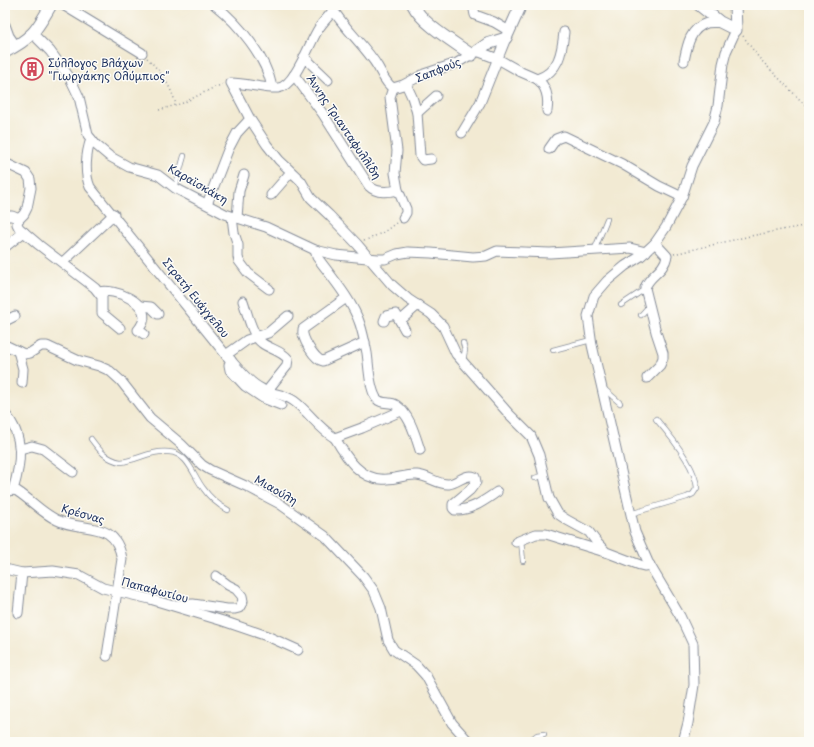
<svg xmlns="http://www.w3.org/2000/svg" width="814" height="747" font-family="'Playpen Sans',sans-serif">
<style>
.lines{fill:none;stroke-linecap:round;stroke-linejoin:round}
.service-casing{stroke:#868c98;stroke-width:6}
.minor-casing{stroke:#868c98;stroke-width:11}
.tertiary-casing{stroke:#868c98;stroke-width:13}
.path{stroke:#868c98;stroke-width:1.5;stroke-dasharray:1 3;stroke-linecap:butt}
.service{stroke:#fff;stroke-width:4.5}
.minor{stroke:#fff;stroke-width:9}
.tertiary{stroke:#fff;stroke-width:11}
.labels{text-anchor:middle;stroke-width:3;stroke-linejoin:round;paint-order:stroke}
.poi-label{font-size:11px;fill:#1b2f5e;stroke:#fdfcf7;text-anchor:start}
.street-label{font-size:11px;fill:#1b2f5e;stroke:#fdfcf7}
</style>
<rect width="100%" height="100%" fill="#fdfcf7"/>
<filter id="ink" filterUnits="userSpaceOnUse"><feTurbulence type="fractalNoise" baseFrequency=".025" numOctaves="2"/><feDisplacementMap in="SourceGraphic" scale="8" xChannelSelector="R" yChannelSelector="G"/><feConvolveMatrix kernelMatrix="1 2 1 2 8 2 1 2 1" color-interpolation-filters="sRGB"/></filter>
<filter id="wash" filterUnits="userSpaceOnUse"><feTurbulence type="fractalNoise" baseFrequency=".012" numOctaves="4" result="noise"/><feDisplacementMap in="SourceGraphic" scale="16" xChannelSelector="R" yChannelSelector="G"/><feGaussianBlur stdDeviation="0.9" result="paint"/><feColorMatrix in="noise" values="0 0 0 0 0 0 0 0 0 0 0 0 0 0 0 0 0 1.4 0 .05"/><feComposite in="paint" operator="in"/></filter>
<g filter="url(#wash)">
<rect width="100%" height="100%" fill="#f2ead3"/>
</g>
<g filter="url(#ink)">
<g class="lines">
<g class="service-casing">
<g id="service">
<polyline points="175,188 184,156"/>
<polyline points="594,251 607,219"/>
<polyline points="621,305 645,289"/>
<polyline points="641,315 650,305"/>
<polyline points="553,350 591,340"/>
<polyline points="463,361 465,350 463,343"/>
<polyline points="603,388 620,403"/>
<path d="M91,439c8,11 16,21 30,23 16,-2 31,-12 48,-10 19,1 24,23 34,36 7,10 15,17 25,22"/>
<polyline points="535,478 544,475"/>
<path d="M630,514l57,-17 6,-3 4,-6c-1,-21 -28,-54 -41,-69"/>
<polyline points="521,540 523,561"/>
<polyline points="528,742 537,735 544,734"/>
</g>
</g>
<g class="minor-casing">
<g id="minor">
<polyline points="63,5 142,53"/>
<path d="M215,5c24,19 51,52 57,82"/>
<path d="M330,5c13,23 35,40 48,62 4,7 8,17 15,21l10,-3 21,-11 33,-11 20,-12 21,8 23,13 16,7c22,-7 25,-27 27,-47"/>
<polyline points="473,5 475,15 494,22 509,31"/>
<path d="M333,11c-5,6 -10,11 -14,17 -9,13 -24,59 -41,60 -15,1 -31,-5 -47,-5l19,36 17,26 12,15 22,21 10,17 18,17 28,29 35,41 16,14 23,15 12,12 13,28 53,60 22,22 8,19 10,43 9,16 9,6 22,12 9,12 8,8 34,13 4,1 6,-1"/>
<polyline points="5,25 9,36 16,46"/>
<polyline points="33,34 50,51 70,78 79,97 88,135 96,145 109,156 129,167 158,175 175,188 225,214 266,227 315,250 336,255 378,259 385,259 397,254 408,252 431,253 473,257 486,256 497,251 550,253 630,248 646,252"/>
<polyline points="304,57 328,80"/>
<path d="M684,61c3,-15 6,-33 23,-38 4,-1 8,0 13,-1"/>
<path d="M294,75l29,39 46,72c8,8 20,6 29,4"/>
<path d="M537,79c10,8 12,19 10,32"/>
<polyline points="406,84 412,97 417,113 420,156 423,160 431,159"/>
<polyline points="393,88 390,97 397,151 395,173 398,190 406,209 406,213 403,218"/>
<polyline points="417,113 436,96"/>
<polyline points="462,133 480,103 506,38"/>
<path d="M91,139c-5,14 -7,34 -1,48l136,168c11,12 22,27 36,34 10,6 21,4 32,12 15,11 25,28 41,37"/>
<polyline points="549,149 556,139 564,136 622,164 659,186 682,197"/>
<polyline points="5,163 26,173 30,179 31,188 27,208 24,214 18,220 17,224 19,228 39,245 95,288 102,297 102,313 120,328"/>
<polyline points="271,195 291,172"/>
<polyline points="207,204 228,150 237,133 250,119"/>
<polyline points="5,216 12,216 19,219"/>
<polyline points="232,217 234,233 238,245 238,257 239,261 248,273 269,289"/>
<polyline points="237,218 239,191 244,175"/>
<polyline points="5,247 24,232"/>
<path d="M315,250l2,7c14,19 36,45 43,67 3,9 5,19 7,29 2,14 2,33 9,45 5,7 14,3 20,7 14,10 19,30 24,45"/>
<polyline points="63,262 114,214"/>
<path d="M99,292c15,-4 51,10 44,30 -1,2 -3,6 -5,8l6,4"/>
<path d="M346,298l-43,31c-2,9 12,31 20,32l42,-19"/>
<path d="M243,301c4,11 9,35 19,42 8,6 20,8 26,16l-1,7 -20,25"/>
<polyline points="140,306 151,307 158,314"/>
<polyline points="5,321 15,316"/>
<polyline points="384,321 386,316 396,314 400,321 418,305"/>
<polyline points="400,321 405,330"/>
<polyline points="5,345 24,354 30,353 41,346 47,346 77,360 99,366 110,371 121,381 150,418 181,444 202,465 210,470 248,487 280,504 325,536 363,576 374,591 381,608 388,640 394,650 416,665 426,676 452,723 469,742"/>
<polyline points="18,351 23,369 22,383"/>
<polyline points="226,355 247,340 268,333 288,316"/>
<polyline points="231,360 229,365 230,370 245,386 263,398 281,405"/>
<path d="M647,378l13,-13 3,-7v-5l-7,-21 -11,-44c4,-13 19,-16 22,-32l-12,-13"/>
<path d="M5,414c20,22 16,50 8,76"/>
<path d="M335,438c11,19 26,44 52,41 10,0 20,-5 30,-4 12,1 21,10 32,9 9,-1 16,-11 26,-7l1,5 -6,8 -17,14v4l2,2c16,1 30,-10 42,-18"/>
<polyline points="335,438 362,428 401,411"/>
<polyline points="20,449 32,446 43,449 73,472"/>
<path d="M5,492l8,-2 4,1c14,9 25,22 40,29 26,13 58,-2 65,39l-15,97"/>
<polyline points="516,542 536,534 546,534 605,552"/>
<polyline points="5,569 22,573 53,571 79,575 103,588 150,599 223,621 267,636 298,650"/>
<polyline points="175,605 193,604 227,609 235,609 239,608 243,601 242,596 236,589 228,585 216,576"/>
<polyline points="18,613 22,573"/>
<polyline points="683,742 688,723 694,685 693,644 680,616 648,562 635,532 592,345 588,316 594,296 607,281 625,266 641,256 655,243 666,227 682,197 692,166 714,122 718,106 723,64 726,52 736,30"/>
</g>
</g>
<g class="tertiary-casing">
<g id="tertiary">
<path d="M413,5c10,20 41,37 59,50"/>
<polyline points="699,5 720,22 736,30 735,5"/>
<polyline points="477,51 487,44 506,38 521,5"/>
<path d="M5,52c27,-14 31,-21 46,-47"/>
</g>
</g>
<g class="path">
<polyline points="743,36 759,58 809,109"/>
<path d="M147,58c14,14 24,28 29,47"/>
<polyline points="159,110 183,103 215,87 224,84"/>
<polyline points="364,241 384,232 396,223"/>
<polyline points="674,254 750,236 809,225"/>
</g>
<use href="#service" class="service"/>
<use href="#minor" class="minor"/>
<use href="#tertiary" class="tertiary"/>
</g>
</g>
<defs>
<g id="building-ring" transform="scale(1.15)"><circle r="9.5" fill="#fdfcf7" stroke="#d1495b" stroke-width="1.5"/><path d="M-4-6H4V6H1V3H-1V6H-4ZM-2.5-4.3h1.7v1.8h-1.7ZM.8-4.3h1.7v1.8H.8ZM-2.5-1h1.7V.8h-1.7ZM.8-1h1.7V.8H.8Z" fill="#d1495b"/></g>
</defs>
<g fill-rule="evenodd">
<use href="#building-ring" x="32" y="69"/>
</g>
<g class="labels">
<g class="poi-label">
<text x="48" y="67">Σύλλογος Βλάχων<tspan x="48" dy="13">"Γιωργάκης Ολύμπιος"</tspan></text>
</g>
<g class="street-label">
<text transform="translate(438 70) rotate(-22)" y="4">Σαπφούς</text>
<text transform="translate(344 127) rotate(56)" y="4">Άννης Τριανταφυλλίδη</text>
<text transform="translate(198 184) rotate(30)" y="4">Καραϊσκάκη</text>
<text transform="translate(196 298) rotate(51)" y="4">Στρατή Ευάγγελου</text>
<text transform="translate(276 490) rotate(30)" y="4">Μιαούλη</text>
<text transform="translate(83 514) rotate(16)" y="4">Κρέσνας</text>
<text transform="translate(155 590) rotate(15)" y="4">Παπαφωτίου</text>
</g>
</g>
<rect width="814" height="747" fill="none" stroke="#fdfcf7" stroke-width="20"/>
</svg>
